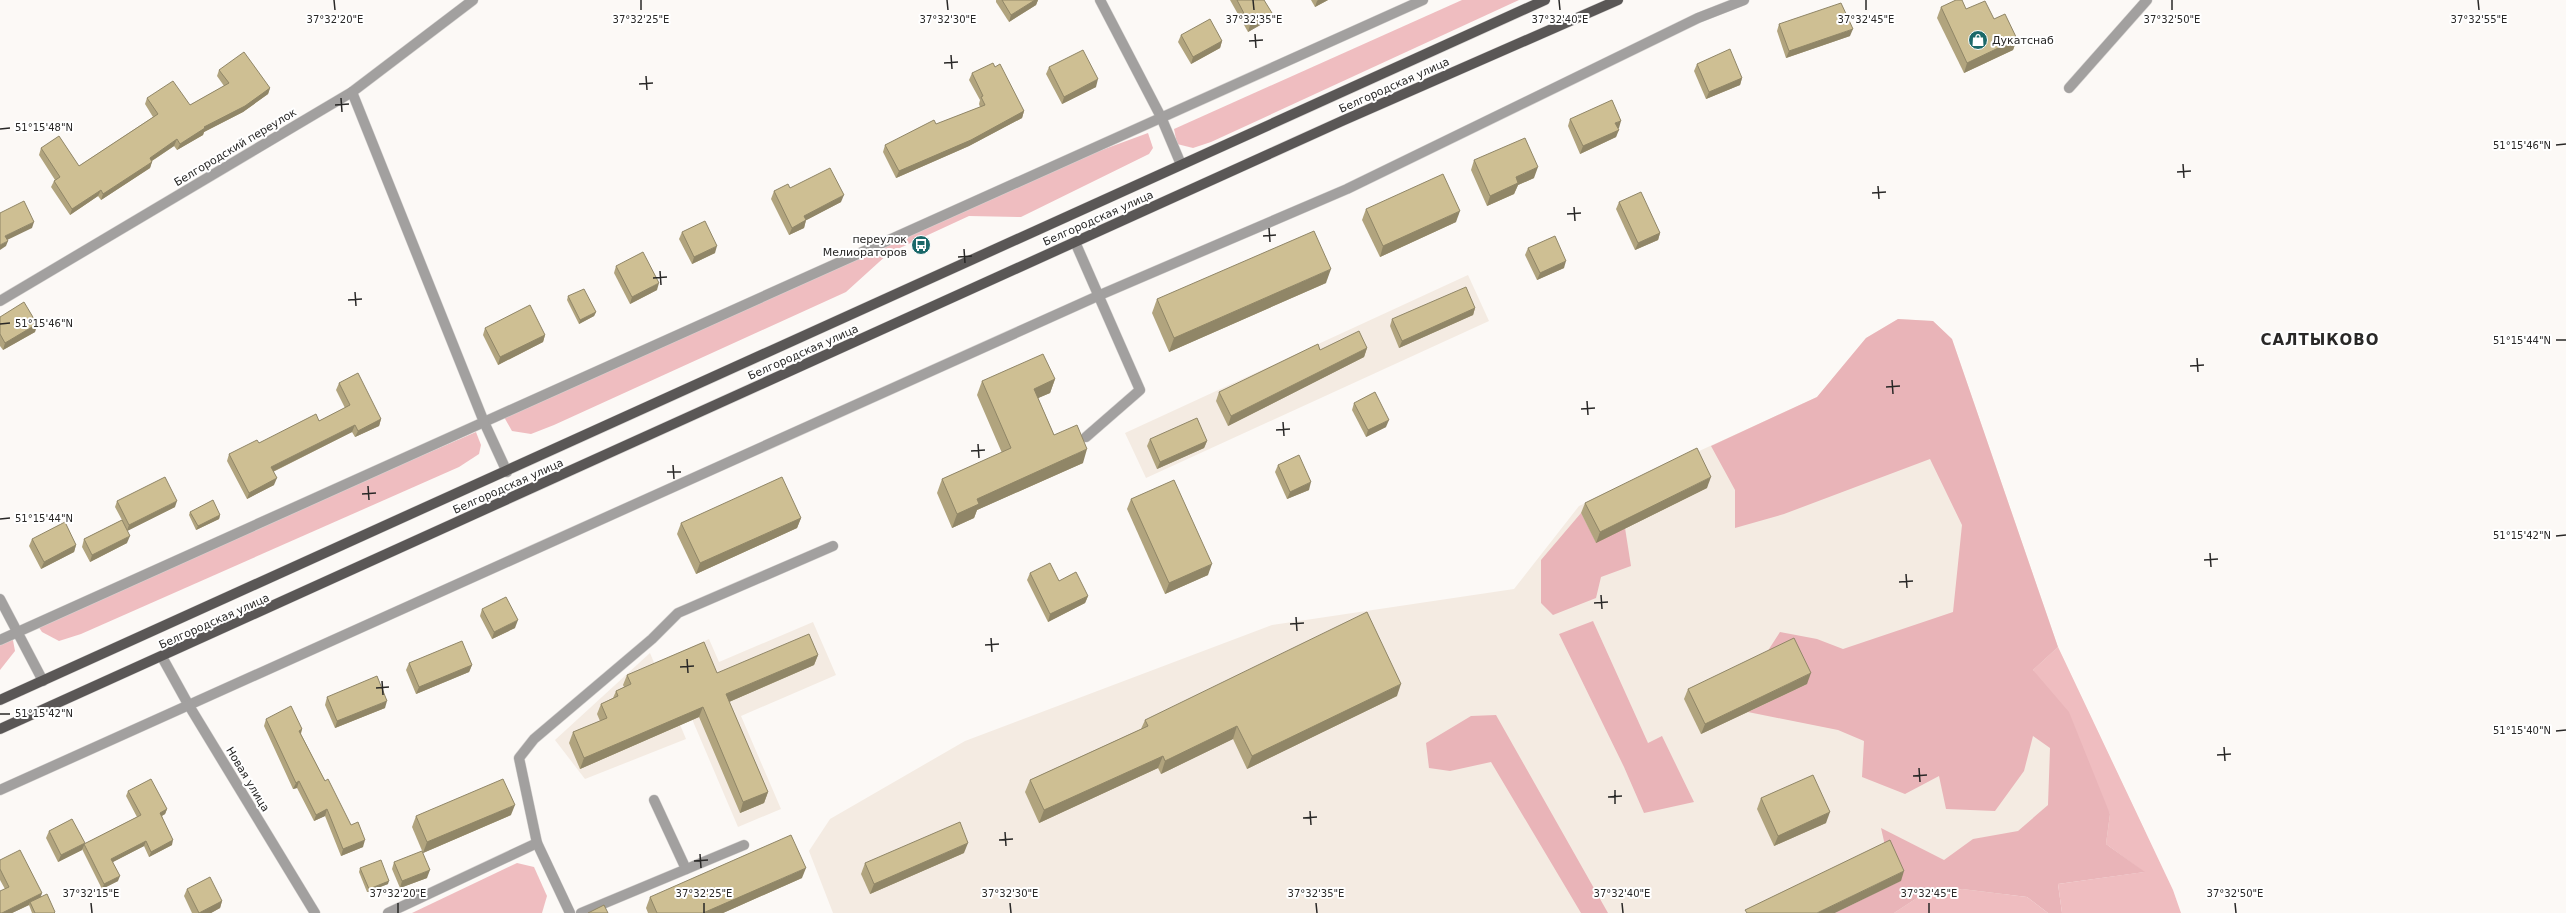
<svg xmlns="http://www.w3.org/2000/svg" width="2566" height="913" font-family="'DejaVu Sans',sans-serif">
<style>
.built{fill:#f4ebe2}
.green{fill:#efbdc0}
.forest{fill:#e9b4b8}
.lines{fill:none;stroke-linecap:round;stroke-linejoin:round}
.minor-casing{stroke:#d6d3d1;stroke-width:11}
.major-casing{stroke:#d6d3d1;stroke-width:11}
.minor{stroke:#a2a09f;stroke-width:10}
.major{stroke:#5a5756;stroke-width:10}
.wall{fill:#b1a47e}
.shaded-wall{fill:#908667}
.building{fill:#cebf93;stroke:#908667}
.ticks{fill:none;stroke:#292827;stroke-width:1.5}
.labels{text-anchor:middle;stroke-width:4;stroke-linejoin:round;paint-order:stroke}
.poi-label{font-size:11px;fill:#292827;stroke:#fff;text-anchor:start}
.street-label{font-size:11px;fill:#292827;stroke:#fff}
.district-label{font-size:15px;font-weight:bold;letter-spacing:1px;fill:#292827;stroke:#fff}
.ticks-label{font-size:10px;text-anchor:middle;fill:#292827;stroke:#fff;stroke-width:4;stroke-linejoin:round;paint-order:stroke}
</style>
<rect width="100%" height="100%" fill="#fcf9f6"/>
<g class="built">
<polygon points="1468,275 1489,321 1146,478 1125,433"/>
<polygon points="1898,319 1933,321 1952,339 2058,647 2144,829 1967,913 833,913 809,851 830,819 965,741 1272,625 1514,589 1579,506 1817,397 1866,338"/>
<polygon points="813,622 836,675 741,716 781,809 738,827 666,658 709,639 719,662"/>
<polygon points="650,653 686,739 585,779 555,740"/>
</g>
<g class="green">
<polygon points="1462,0 1519,0 1211,142 1193,148 1177,144 1174,129"/>
<polygon points="1148,133 1153,148 1149,154 1021,217 969,216 889,253 846,292 554,425 531,434 512,431 504,417 1031,176"/>
<polygon points="476,432 481,445 479,454 459,467 81,634 59,641 42,632 36,623"/>
<polygon points="12,635 15,651 0,670 0,640"/>
<polygon points="2058,647 2173,890 2181,913 2062,913 2058,884 2144,872 2106,844 2110,814 2033,670"/>
<polygon points="517,863 534,867 547,896 542,913 412,913"/>
<polygon points="1962,889 2027,897 2048,913 1894,913 1917,898"/>
</g>
<g class="forest">
<polygon points="1898,319 1933,321 1952,339 2058,647 2033,670 2069,712 2110,814 2106,844 2145,872 2058,884 2062,913 2048,913 2027,897 1962,889 1917,898 1894,913 1835,913 1900,881 1886,850 1881,828 1944,860 1973,839 2018,831 2048,805 2050,748 2033,736 2024,771 1995,811 1946,809 1939,776 1905,794 1862,777 1864,741 1838,730 1748,712 1807,684 1760,663 1780,632 1817,639 1843,649 1953,612 1962,525 1930,459 1784,514 1735,528 1735,490 1711,446 1817,397 1866,338"/>
<polygon points="1581,513 1596,542 1625,528 1631,566 1601,577 1596,598 1553,615 1541,603 1541,560"/>
<polygon points="1593,621 1648,743 1662,736 1694,802 1644,813 1624,767 1559,634"/>
<polygon points="1496,715 1608,913 1581,913 1491,762 1450,771 1429,768 1426,743 1471,716"/>
</g>
<g class="lines">
<g class="minor-casing">
<g id="minor">
<polyline points="1100,0 1161,117 1180,162"/>
<polyline points="2069,88 2147,0"/>
<polyline points="1075,242 1140,390 1086,437"/>
<polyline points="0,301 352,92 473,0"/>
<polyline points="507,472 484,422 1423,0"/>
<polyline points="0,599 43,681"/>
<polyline points="0,640 484,422 352,92"/>
<polyline points="162,657 188,704 315,913"/>
<polyline points="0,790 1100,295 1347,189 1698,18 1744,0"/>
<polyline points="654,800 686,869"/>
<polyline points="537,843 570,913"/>
<polyline points="388,913 537,843 519,758 534,739 652,639 678,613 833,546"/>
<polyline points="581,913 744,845"/>
</g>
</g>
<g class="major-casing">
<g id="major">
<path d="M0,700c517,-229 1028,-471 1545,-700"/>
<polyline points="0,729 1342,121 1618,0"/>
</g>
</g>
<use href="#minor" class="minor"/>
<use href="#major" class="major"/>
</g>
<g class="wall">
<polygon points="996,0 1038,0 1036,5 1009,22 996,2"/>
<polygon points="1230,0 1264,0 1269,20 1248,32"/>
<polygon points="1311,0 1328,0 1315,7"/>
<polygon points="1941,7 1966,9 2017,39 2013,50 1964,73 1937,18"/>
<polygon points="1779,24 1850,36 1786,58 1777,31"/>
<polygon points="1181,35 1222,41 1220,48 1191,64 1178,42"/>
<polygon points="1697,64 1742,78 1740,85 1706,99 1694,71"/>
<polygon points="995,67 1024,111 1022,118 969,146 896,178 883,152 885,145 980,107 979,104 980,100 969,80 972,73"/>
<polygon points="1049,67 1096,87 1062,104 1046,74"/>
<polygon points="219,70 270,88 268,94 243,112 204,132 203,135 177,150 174,146 152,161 150,168 101,200 98,196 70,215 51,187 54,181 55,180 39,155 41,148 79,166 153,117 145,104 147,98 190,105 224,86 217,76"/>
<polygon points="1570,119 1619,128 1618,128 1616,137 1580,154 1568,126"/>
<polygon points="1474,160 1534,178 1518,185 1514,194 1487,206 1471,170"/>
<polygon points="790,188 841,202 806,220 804,228 789,235 771,199 774,191"/>
<polygon points="1619,202 1660,233 1658,240 1635,250 1616,209"/>
<polygon points="1366,209 1456,222 1380,257 1362,220"/>
<polygon points="682,232 715,253 692,264 679,239"/>
<polygon points="1528,248 1564,268 1537,280 1525,255"/>
<polygon points="616,266 657,290 630,304 614,273"/>
<polygon points="1326,283 1169,352 1152,313 1157,299"/>
<polygon points="568,296 596,312 594,316 579,324 567,300"/>
<polygon points="1475,308 1473,315 1399,348 1390,326 1392,319"/>
<polygon points="0,317 37,324 35,332 3,350 0,346"/>
<polygon points="485,328 545,335 543,342 498,365 483,335"/>
<polygon points="1367,348 1364,357 1228,426 1216,401 1219,392 1320,350"/>
<polygon points="1055,379 1050,393 1038,398 1054,435 1083,463 977,510 974,518 952,528 937,493 942,479 1002,453 977,395 982,381"/>
<polygon points="339,383 381,419 379,426 355,437 352,432 273,472 274,485 247,499 227,461 229,454 319,421 345,408 336,390"/>
<polygon points="1354,403 1386,427 1366,437 1352,410"/>
<polygon points="1150,439 1207,441 1204,448 1157,469 1147,446"/>
<polygon points="1278,465 1309,490 1287,499 1275,472"/>
<polygon points="1707,488 1596,543 1581,513 1585,503"/>
<polygon points="1131,499 1208,575 1165,594 1127,509"/>
<polygon points="117,501 175,507 127,531 127,543 90,562 82,547 84,539 122,520 115,507"/>
<polygon points="190,512 220,515 219,519 196,530 189,515"/>
<polygon points="801,518 797,528 696,574 677,534 681,523"/>
<polygon points="32,539 76,545 74,552 41,569 29,546"/>
<polygon points="1030,573 1059,581 1088,596 1085,603 1048,622 1027,580"/>
<polygon points="482,609 515,628 492,639 480,616"/>
<polygon points="818,655 814,665 729,702 768,792 764,803 740,813 699,717 580,769 569,743 573,732 600,721 597,714 601,704 613,698 616,691 624,687 623,685 627,675 717,673"/>
<polygon points="409,663 472,665 469,672 416,694 406,670"/>
<polygon points="1807,684 1701,734 1684,699 1688,689"/>
<polygon points="1397,696 1247,769 1233,739 1161,774 1158,768 1039,823 1025,792 1030,780 1141,729 1145,720"/>
<polygon points="327,697 385,708 335,728 325,705"/>
<polygon points="266,719 302,729 301,734 325,781 363,847 341,856 325,816 314,821 297,788 293,789 264,726"/>
<polygon points="128,791 167,809 165,814 162,816 172,845 149,857 144,846 113,862 118,881 102,889 82,849 82,850 58,862 46,838 49,831 84,844 137,817 126,796"/>
<polygon points="1761,798 1826,823 1774,846 1757,809"/>
<polygon points="511,815 423,853 412,827 416,816"/>
<polygon points="964,853 870,894 861,874 865,863"/>
<polygon points="0,860 42,893 40,897 55,913 32,913 29,905 12,913 0,913 5,889 0,880"/>
<polygon points="394,862 427,878 400,888 392,869"/>
<polygon points="360,868 388,884 367,892 359,872"/>
<polygon points="802,878 723,913 648,913 646,908 650,897"/>
<polygon points="187,889 222,901 220,908 211,913 192,913 184,896"/>
</g>
<g class="shaded-wall">
<polygon points="1035,0 1038,0 1036,5 1009,22 1011,15"/>
<polygon points="1318,0 1328,0 1315,7 1317,1"/>
<polygon points="1272,13 1269,20 1248,32 1250,25"/>
<polygon points="1853,29 1850,36 1786,58 1789,51"/>
<polygon points="2017,39 2013,50 1964,73 1967,63"/>
<polygon points="1222,41 1220,48 1191,64 1193,57"/>
<polygon points="1742,78 1740,85 1706,99 1709,92"/>
<polygon points="1098,79 1096,87 1062,104 1064,97"/>
<polygon points="270,88 268,94 243,112 204,132 203,135 177,150 180,144 204,127"/>
<polygon points="1024,111 1022,118 969,146 896,178 899,171"/>
<polygon points="1621,121 1619,128 1613,131 1615,123"/>
<polygon points="1619,130 1616,137 1580,154 1583,146"/>
<polygon points="177,139 174,146 147,164 150,158"/>
<polygon points="152,162 150,168 101,200 103,194"/>
<polygon points="1538,167 1534,178 1518,185 1514,194 1487,206 1490,196 1516,177"/>
<polygon points="101,190 98,196 70,215 72,209"/>
<polygon points="844,195 841,202 801,223 804,216"/>
<polygon points="1460,211 1456,222 1380,257 1383,246"/>
<polygon points="806,220 804,228 789,235 792,228"/>
<polygon points="34,222 32,228 3,242 5,236"/>
<polygon points="1660,233 1658,240 1635,250 1638,243"/>
<polygon points="8,241 6,246 0,250 0,245"/>
<polygon points="717,246 715,253 692,264 694,257"/>
<polygon points="1566,261 1564,268 1537,280 1540,273"/>
<polygon points="1331,269 1326,283 1169,352 1174,338"/>
<polygon points="659,283 657,290 630,304 632,297"/>
<polygon points="1475,308 1473,315 1399,348 1402,341"/>
<polygon points="596,312 594,316 579,324 580,320"/>
<polygon points="37,324 35,332 3,350 5,343"/>
<polygon points="545,335 543,342 498,365 500,357"/>
<polygon points="1367,348 1364,357 1228,426 1231,416"/>
<polygon points="1055,379 1050,393 1029,402 1034,389"/>
<polygon points="381,419 379,426 355,437 358,431"/>
<polygon points="1389,420 1386,427 1366,437 1368,430"/>
<polygon points="355,425 352,432 268,474 271,467"/>
<polygon points="1207,441 1204,448 1157,469 1160,462"/>
<polygon points="1087,449 1083,463 977,510 974,518 952,528 957,514 977,499"/>
<polygon points="1711,477 1707,488 1596,543 1600,532"/>
<polygon points="277,478 274,485 247,499 249,493"/>
<polygon points="1311,482 1309,490 1287,499 1290,492"/>
<polygon points="177,501 175,507 127,531 129,525"/>
<polygon points="220,515 219,519 196,530 198,526"/>
<polygon points="801,518 797,528 696,574 700,563"/>
<polygon points="130,536 127,543 90,562 92,555"/>
<polygon points="76,545 74,552 41,569 44,562"/>
<polygon points="1212,564 1208,575 1165,594 1169,583"/>
<polygon points="1088,596 1085,603 1048,622 1050,614"/>
<polygon points="518,620 515,628 492,639 494,632"/>
<polygon points="818,655 814,665 722,705 726,694"/>
<polygon points="472,665 469,672 416,694 419,687"/>
<polygon points="1811,673 1807,684 1701,734 1705,724"/>
<polygon points="1401,684 1397,696 1247,769 1252,756"/>
<polygon points="387,701 385,708 335,728 337,721"/>
<polygon points="703,707 699,717 580,769 584,758"/>
<polygon points="1237,726 1233,739 1161,774 1165,761"/>
<polygon points="302,729 300,735 299,731"/>
<polygon points="1163,756 1158,768 1039,823 1044,810"/>
<polygon points="299,781 297,788 293,789 296,783"/>
<polygon points="768,792 764,803 740,813 743,802"/>
<polygon points="515,805 511,815 423,853 427,842"/>
<polygon points="167,809 165,814 158,818 160,813"/>
<polygon points="327,809 325,816 314,821 316,815"/>
<polygon points="1830,812 1826,823 1774,846 1778,836"/>
<polygon points="173,840 172,845 149,857 151,852"/>
<polygon points="365,840 363,847 341,856 343,849"/>
<polygon points="146,841 144,846 109,864 111,859"/>
<polygon points="85,843 82,850 58,862 61,855"/>
<polygon points="968,843 964,853 870,894 874,884"/>
<polygon points="806,868 802,878 723,913 703,913"/>
<polygon points="430,870 427,878 400,888 402,881"/>
<polygon points="1904,871 1901,881 1835,913 1817,913"/>
<polygon points="120,876 118,881 102,889 104,884"/>
<polygon points="389,881 388,884 367,892 369,889"/>
<polygon points="42,893 40,899 30,902 29,905 12,913 2,913"/>
<polygon points="222,901 220,908 211,913 199,913"/>
</g>
<g class="building">
<polygon points="1002,0 1035,0 1011,15"/>
<polygon points="1237,0 1264,0 1272,13 1250,25"/>
<polygon points="1956,0 1962,0 1966,9 1985,1 1994,19 2005,14 2017,39 1967,63 1941,7"/>
<polygon points="1841,3 1853,29 1789,51 1779,24"/>
<polygon points="1210,19 1222,41 1193,57 1181,35"/>
<polygon points="1730,49 1742,78 1709,92 1697,64"/>
<polygon points="1083,50 1098,79 1064,97 1049,67"/>
<polygon points="244,52 270,88 245,106 204,127 205,128 180,144 177,139 150,158 152,162 103,194 101,190 72,209 54,181 60,177 41,148 59,136 79,166 158,114 147,98 173,81 190,105 229,83 219,70"/>
<polygon points="993,63 995,67 1000,64 1024,111 971,140 899,171 885,145 934,120 936,124 985,105 981,97 983,96 972,73"/>
<polygon points="1612,100 1621,121 1615,123 1619,130 1583,146 1570,119"/>
<polygon points="1525,138 1538,167 1516,177 1518,183 1490,196 1474,160"/>
<polygon points="830,168 844,195 804,216 806,220 792,228 774,191 788,184 790,188"/>
<polygon points="1443,174 1460,211 1383,246 1366,209"/>
<polygon points="1641,192 1660,233 1638,243 1619,202"/>
<polygon points="24,201 34,222 5,236 8,241 0,245 0,213"/>
<polygon points="705,221 717,246 694,257 682,232"/>
<polygon points="1314,231 1331,269 1174,338 1157,299"/>
<polygon points="1555,236 1566,261 1540,273 1528,248"/>
<polygon points="643,252 659,283 632,297 616,266"/>
<polygon points="1466,287 1475,308 1402,341 1392,319"/>
<polygon points="584,289 596,312 580,320 568,296"/>
<polygon points="24,302 37,324 5,343 0,334 0,317"/>
<polygon points="530,305 545,335 500,357 485,328"/>
<polygon points="1359,331 1367,348 1231,416 1219,392 1318,344 1320,350"/>
<polygon points="1043,354 1055,379 1034,389 1054,435 1077,425 1087,449 977,499 979,504 957,514 942,479 1011,448 982,381"/>
<polygon points="358,373 381,419 358,431 355,425 271,467 277,478 249,493 229,454 257,440 259,443 316,414 319,421 350,405 339,383"/>
<polygon points="1375,392 1389,420 1368,430 1354,403"/>
<polygon points="1197,418 1207,441 1160,462 1150,439"/>
<polygon points="1697,448 1711,477 1600,532 1585,503"/>
<polygon points="1299,455 1311,482 1290,492 1278,465"/>
<polygon points="165,477 177,501 129,525 117,501"/>
<polygon points="782,477 801,518 700,563 681,523"/>
<polygon points="1174,480 1212,564 1169,583 1131,499"/>
<polygon points="213,500 220,515 198,526 190,512"/>
<polygon points="122,520 130,536 92,555 84,539"/>
<polygon points="65,522 76,545 44,562 32,539"/>
<polygon points="1050,563 1059,581 1076,572 1088,596 1050,614 1030,573"/>
<polygon points="506,597 518,620 494,632 482,609"/>
<polygon points="1367,612 1401,684 1252,756 1237,726 1165,761 1163,756 1044,810 1030,780 1148,726 1145,720"/>
<polygon points="809,634 818,655 726,694 768,792 743,802 703,707 584,758 573,732 607,718 601,704 618,696 616,691 631,684 627,675 704,642 717,673"/>
<polygon points="1794,638 1811,673 1705,724 1688,689"/>
<polygon points="462,641 472,665 419,687 409,663"/>
<polygon points="377,676 387,701 337,721 327,697"/>
<polygon points="291,706 302,729 299,731 325,781 328,779 351,825 358,822 365,840 343,849 327,809 316,815 299,781 296,783 266,719"/>
<polygon points="1813,775 1830,812 1778,836 1761,798"/>
<polygon points="151,779 167,809 160,813 173,840 151,852 146,841 111,859 120,876 104,884 84,844 141,815 128,791"/>
<polygon points="503,779 515,805 427,842 416,816"/>
<polygon points="72,819 85,843 61,855 49,831"/>
<polygon points="960,822 968,843 874,884 865,863"/>
<polygon points="791,835 806,868 703,913 657,913 650,897"/>
<polygon points="1890,840 1904,871 1817,913 1747,913 1745,910"/>
<polygon points="20,850 42,893 2,913 0,913 0,891 9,887 0,869 0,860"/>
<polygon points="422,851 430,870 402,881 394,862"/>
<polygon points="381,860 389,881 369,889 360,868"/>
<polygon points="210,877 222,901 199,913 187,889"/>
<polygon points="47,894 55,912 54,913 35,913 30,902"/>
<polygon points="604,905 608,913 588,913"/>
</g>
<path class="ticks" d="M334,0l1,10M641,0v10M947,0l1,10M1253,0l1,10M1559,0l1,10M1866,0v10M2172,0v10M2478,0l1,10M1255,34l1,14M1249,41l14,-1M951,55l1,14M944,63l14,-1M646,76l1,14M639,84l14,-1M341,98l1,14M335,105l14,-1M0,129l10,-1M2556,145l10,-1M2183,164l1,14M2177,172l14,-1M1878,186l1,13M1872,193l14,-1M1574,207l1,14M1567,214l14,-1M1269,228l1,14M1263,236l13,-1M964,249l1,14M958,257l14,-1M660,271l1,14M653,278l14,-1M355,292l1,14M348,300l14,-1M0,324l10,-1M2556,340h10M2197,358l1,14M2190,366l14,-1M1892,380l1,14M1886,387l14,-1M1587,401l1,14M1581,409l14,-1M1283,422l1,14M1276,430l14,-1M978,444l1,14M971,451l14,-1M673,465l1,14M667,472h14M368,486l1,14M362,494l14,-1M0,519l10,-1M2556,536l10,-1M2210,553l1,14M2204,560l14,-1M1906,574l1,14M1899,582l14,-1M1601,595l1,14M1594,603l14,-1M1296,617l1,14M1290,624l14,-1M991,638l1,14M985,645l14,-1M687,659l1,14M680,667l14,-1M382,681l1,14M376,688l13,-1M0,714h10M2556,731l10,-1M2224,747l1,14M2217,755l14,-1M1919,768l1,14M1913,776l14,-1M1615,790v14M1608,797l14,-1M1310,811l1,14M1303,818l14,-1M1005,832l1,14M999,840l14,-1M700,854l1,14M694,861l14,-1M91,903l1,10M398,903v10M704,903v10M1010,903l1,10M1316,903l1,10M1622,903l1,10M1929,903v10M2235,903l1,10"/>
<defs>
<g id="shop-disc" transform="scale(1)"><circle r="9.5" fill="#1b6869" stroke="#fff"/><path d="M-5-2.5h2.3a2.7 3.5 0 0 1 5.4 0H5L5.5 6h-11ZM-1.5-2.5h3a1.5 2.3 0 0 0-3 0Z" fill="#fff"/></g>
<g id="bus-disc" transform="scale(1)"><circle r="9.5" fill="#1b6869" stroke="#fff"/><path d="M-5-6H5V4H4V6H2V4H-2V6H-4V4H-5ZM-3.5-4V0h7V-4ZM-3.5 1.2v1.5H-2V1.2ZM2 1.2v1.5H3.5V1.2Z" fill="#fff"/></g>
</defs>
<g fill-rule="evenodd">
<use href="#shop-disc" x="1978" y="40"/>
<use href="#bus-disc" x="921" y="245"/>
</g>
<g class="labels">
<g class="poi-label">
<text x="1992" y="44">Дукатснаб</text>
<text x="907" y="243" text-anchor="end">переулок<tspan x="907" dy="13">Мелиораторов</tspan></text>
</g>
<g class="street-label">
<text transform="translate(1394 85) rotate(-24)" y="4">Белгородская улица</text>
<text transform="translate(235 147) rotate(-31)" y="4">Белгородский переулок</text>
<text transform="translate(1098 218) rotate(-24)" y="4">Белгородская улица</text>
<text transform="translate(803 352) rotate(-24)" y="4">Белгородская улица</text>
<text transform="translate(508 486) rotate(-24)" y="4">Белгородская улица</text>
<text transform="translate(214 621) rotate(-24)" y="4">Белгородская улица</text>
<text transform="translate(248 779) rotate(59)" y="4">Новая улица</text>
</g>
<g class="district-label">
<text x="2320" y="345">САЛТЫКОВО</text>
</g>
</g>
<g class="ticks-label">
<text x="335" y="23">37°32'20"E</text>
<text x="641" y="23">37°32'25"E</text>
<text x="948" y="23">37°32'30"E</text>
<text x="1254" y="23">37°32'35"E</text>
<text x="1560" y="23">37°32'40"E</text>
<text x="1866" y="23">37°32'45"E</text>
<text x="2172" y="23">37°32'50"E</text>
<text x="2479" y="23">37°32'55"E</text>
<text x="44" y="131">51°15'48"N</text>
<text x="2522" y="149">51°15'46"N</text>
<text x="44" y="327">51°15'46"N</text>
<text x="2522" y="344">51°15'44"N</text>
<text x="44" y="522">51°15'44"N</text>
<text x="2522" y="539">51°15'42"N</text>
<text x="44" y="717">51°15'42"N</text>
<text x="2522" y="734">51°15'40"N</text>
<text x="91" y="897">37°32'15"E</text>
<text x="398" y="897">37°32'20"E</text>
<text x="704" y="897">37°32'25"E</text>
<text x="1010" y="897">37°32'30"E</text>
<text x="1316" y="897">37°32'35"E</text>
<text x="1622" y="897">37°32'40"E</text>
<text x="1929" y="897">37°32'45"E</text>
<text x="2235" y="897">37°32'50"E</text>
</g>
</svg>
